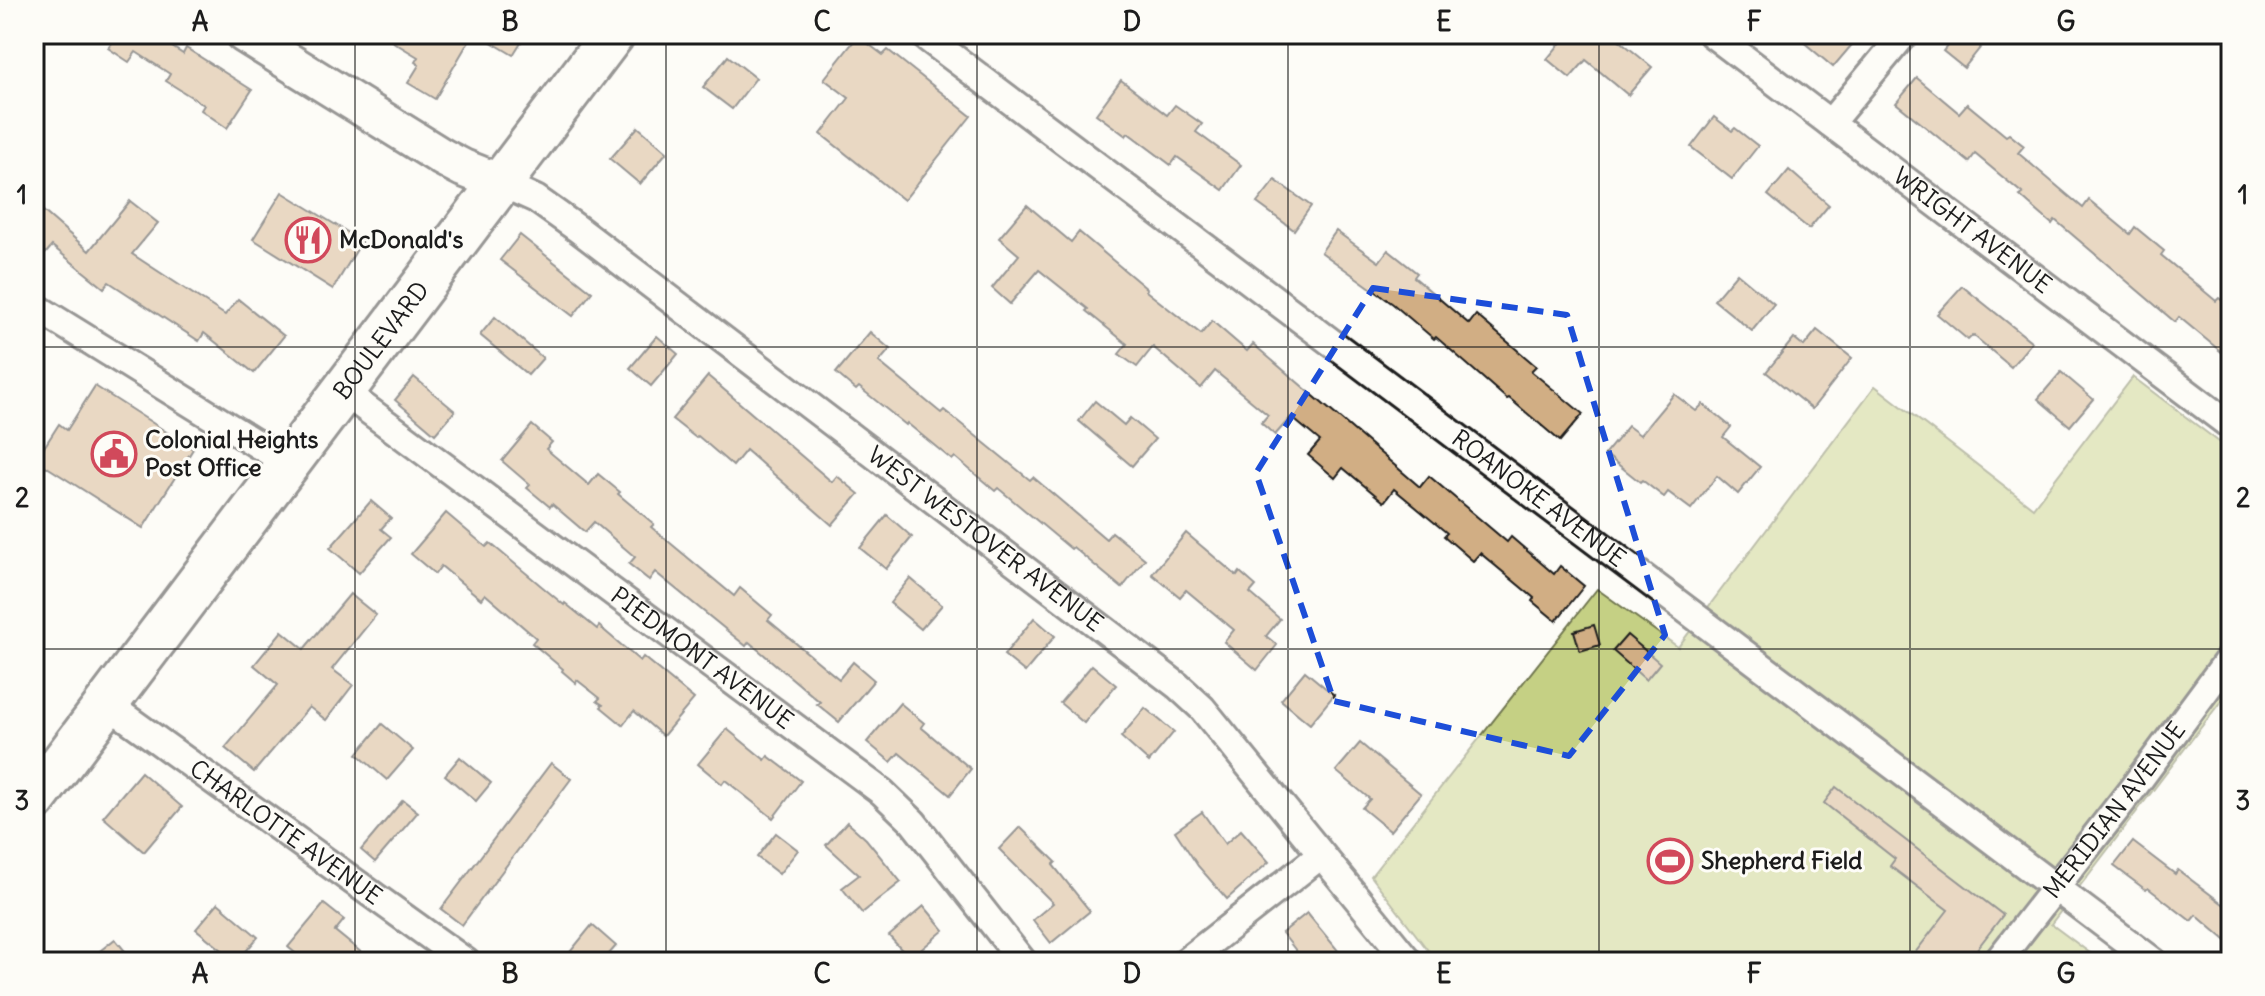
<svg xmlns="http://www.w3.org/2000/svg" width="2265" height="996" font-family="Delius,sans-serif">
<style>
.green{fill:#c5d084;stroke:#707650;stroke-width:2}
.building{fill:#d1ae84;stroke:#1c1c1c;stroke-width:2}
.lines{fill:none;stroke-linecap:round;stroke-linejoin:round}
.minor-casing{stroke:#1c1c1c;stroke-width:32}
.secondary-casing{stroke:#1c1c1c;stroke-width:42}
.primary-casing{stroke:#1c1c1c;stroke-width:48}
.minor{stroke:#fdfcf7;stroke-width:26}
.secondary{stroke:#fdfcf7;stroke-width:36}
.primary{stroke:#fdfcf7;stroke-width:42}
.marked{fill:none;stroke:#1d4ed8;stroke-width:6;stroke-dasharray:16 10;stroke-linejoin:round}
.grid{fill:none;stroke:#1c1c1c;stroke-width:2;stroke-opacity:0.55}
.labels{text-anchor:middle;stroke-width:6;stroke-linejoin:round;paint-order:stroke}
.street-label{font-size:24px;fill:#1c1c1c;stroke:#fdfcf7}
.poi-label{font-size:24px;font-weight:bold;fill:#1c1c1c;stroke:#fdfcf7;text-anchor:start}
.neatline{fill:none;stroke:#1c1c1c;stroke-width:3}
.grid-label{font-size:26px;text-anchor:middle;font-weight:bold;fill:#1c1c1c}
</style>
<rect width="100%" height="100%" fill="#fdfcf7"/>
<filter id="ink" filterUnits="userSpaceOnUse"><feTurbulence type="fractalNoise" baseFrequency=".0125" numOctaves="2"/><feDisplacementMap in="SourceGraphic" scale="16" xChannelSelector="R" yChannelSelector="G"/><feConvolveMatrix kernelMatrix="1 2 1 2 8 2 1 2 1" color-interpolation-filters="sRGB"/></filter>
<g filter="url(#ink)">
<polygon class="green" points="2133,377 2231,451 2231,688 2051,924 2102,962 1437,962 1371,876 1597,589 1678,647 1875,386 2033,508"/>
<g class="building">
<polygon points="107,34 152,34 183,54 186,48 252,90 227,128 201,110 204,105 166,81 170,74 136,52 129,62 108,48 115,39"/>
<polygon points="380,34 473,34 435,99 408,83 419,65 415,62 418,57"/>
<polygon points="478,34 526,34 513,55"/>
<polygon points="1568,34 1612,34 1652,67 1628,95 1586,60 1570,78 1547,59"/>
<polygon points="1794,34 1861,34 1833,67"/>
<polygon points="1957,34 1991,34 1964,68 1943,51"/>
<polygon points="858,36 883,55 888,50 971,116 904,200 821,134 849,98 824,79"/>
<polygon points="728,56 756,78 732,109 703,87"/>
<polygon points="1917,78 1959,113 1967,104 2006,136 2009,134 2024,146 2018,153 2083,208 2089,200 2130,234 2135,227 2164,251 2161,255 2216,301 2219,298 2231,308 2231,360 2179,317 2175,322 2055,220 2052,224 2020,196 2023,194 1975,154 1969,162 1896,103"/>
<polygon points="1121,80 1167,115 1175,105 1202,124 1196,132 1241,165 1223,190 1177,157 1171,165 1128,133 1126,136 1096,114"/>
<polygon points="1714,117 1732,131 1735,128 1758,146 1732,179 1691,147"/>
<polygon points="638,127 667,152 640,184 610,159"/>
<polygon points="1789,170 1829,205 1809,229 1768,195"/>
<polygon points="1275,180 1311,206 1294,230 1257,203"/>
<polygon points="282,192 362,241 333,289 253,239"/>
<polygon points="130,201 158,223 132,254 225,315 238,299 284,336 254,373 204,333 199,341 109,282 104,288 52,246 46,253 34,243 34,203 89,251"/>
<polygon points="1027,205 1071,242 1079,232 1147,289 1146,291 1201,334 1212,321 1247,351 1253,344 1420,487 1429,476 1507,542 1511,537 1554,574 1560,566 1584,586 1556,621 1532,601 1534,598 1480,553 1473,561 1444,536 1447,533 1394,489 1384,502 1343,468 1335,478 1308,455 1320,441 1291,417 1275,435 1261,423 1268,415 1215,371 1201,388 1153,347 1137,367 1119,354 1127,344 1086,311 1088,309 1039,270 1010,304 992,288 1019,255 999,238"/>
<polygon points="1336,231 1379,262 1388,250 1417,273 1414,277 1469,324 1476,315 1536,366 1531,371 1583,414 1560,441 1509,398 1507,399 1436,337 1434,339 1393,304 1321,252"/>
<polygon points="520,235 592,292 573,316 500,260"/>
<polygon points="1737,273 1774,304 1752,331 1714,300"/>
<polygon points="1962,286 2032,342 2011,367 1973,335 1968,340 1937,314"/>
<polygon points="495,317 543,358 528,375 480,335"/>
<polygon points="1817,330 1852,358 1812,409 1766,372 1794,338 1804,346"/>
<polygon points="870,332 890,349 879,362 941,413 944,410 1030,480 1033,477 1106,539 1112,532 1145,559 1122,588 1073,547 1071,549 998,488 995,491 955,457 952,460 907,423 906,425 859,387 856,390 836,373"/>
<polygon points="657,336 678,354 651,386 630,368"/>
<polygon points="2061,372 2093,399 2070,426 2038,399"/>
<polygon points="708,376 832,482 837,476 859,494 832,525 746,450 733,466 698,436 696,438 672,419"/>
<polygon points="414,377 455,411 435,434 395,400"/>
<polygon points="95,386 193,449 143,528 36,460 59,424 67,430"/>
<polygon points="1674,394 1696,411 1703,404 1731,427 1723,437 1760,467 1738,494 1717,476 1691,509 1668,492 1664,497 1642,480 1640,482 1605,454 1628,426 1640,435"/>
<polygon points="1095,401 1124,425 1130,418 1155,439 1132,466 1079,421"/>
<polygon points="532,425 552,442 546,449 589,485 598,474 620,492 618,494 654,524 651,527 734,596 740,588 772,615 768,620 839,679 853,662 874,680 839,722 817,704 820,702 749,642 746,646 655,572 649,580 629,564 635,557 594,522 585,532 552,504 550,507 527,488 530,485 502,461"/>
<polygon points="371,501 391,518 381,529 391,537 359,573 330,548"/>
<polygon points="446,513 486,547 490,543 564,605 565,603 597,629 599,626 640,661 643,657 694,699 663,736 634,711 623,725 601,707 603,705 597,701 600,698 577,680 576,683 562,671 563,669 532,643 536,638 485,594 481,599 441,566 435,574 411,554"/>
<polygon points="887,515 912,537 886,569 860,548"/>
<polygon points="1186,533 1237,576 1240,572 1256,586 1250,593 1280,619 1266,636 1277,645 1257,670 1224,642 1234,630 1186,590 1180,597 1152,574"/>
<polygon points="910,578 942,605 921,629 890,603"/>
<polygon points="350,594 376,615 332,669 353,685 326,720 309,707 254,772 225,748 278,685 254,665 282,631 304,649"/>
<polygon points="1034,618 1055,636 1025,672 1004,655"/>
<polygon points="1594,625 1600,645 1580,651 1574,631"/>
<polygon points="1627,635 1660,663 1646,680 1613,651"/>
<polygon points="1092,665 1116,685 1084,723 1060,703"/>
<polygon points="1305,671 1334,695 1310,724 1281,700"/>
<polygon points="900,703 924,723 921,727 971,769 950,795 899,753 891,762 867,742"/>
<polygon points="1145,708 1174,732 1149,762 1121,737"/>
<polygon points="382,724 413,750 387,780 357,754"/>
<polygon points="727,729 765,760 768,756 801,781 773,818 725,780 722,784 698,764"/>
<polygon points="1360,743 1421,794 1390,831 1362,808 1370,799 1336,771"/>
<polygon points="460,757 491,783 476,801 445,775"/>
<polygon points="551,763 571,779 462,925 441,909"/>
<polygon points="141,772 182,807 144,852 103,817"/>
<polygon points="1836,787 2003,915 1967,962 1908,962 1948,910 1890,866 1895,859 1824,803"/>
<polygon points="403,800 418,812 375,862 361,850"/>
<polygon points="1202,812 1225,844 1241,830 1269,862 1227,899 1198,866 1175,831"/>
<polygon points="847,822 866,839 901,882 862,913 842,888 859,875 826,845"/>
<polygon points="1020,827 1056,862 1053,865 1090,911 1051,943 1033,920 1053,903 999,849"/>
<polygon points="776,833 798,850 779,874 757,857"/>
<polygon points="2133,842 2175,874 2178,870 2231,910 2231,945 2196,915 2191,921 2148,888 2146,890 2114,866"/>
<polygon points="218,903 258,937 237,962 196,929"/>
<polygon points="324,904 344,920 335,931 373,962 306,962 288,947"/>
<polygon points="924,906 944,930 910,959 889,936"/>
<polygon points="1307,913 1336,948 1346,962 1305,962 1282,933"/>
<polygon points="592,925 616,946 602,962 562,962"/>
<polygon points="115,939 134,962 86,962"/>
</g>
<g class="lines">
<g class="minor-casing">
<g id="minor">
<path id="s1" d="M922,34l1232,928"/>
<path id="s2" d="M1712,34l519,392"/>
<polyline points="1830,123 1904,34"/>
<path id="s3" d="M501,183l35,16 42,30 600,457 24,22 207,254"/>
<polyline points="34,306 289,464"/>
<path id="s4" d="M344,392l538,400 31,30 110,140"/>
<path id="s5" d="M107,704l359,258"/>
<polyline points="1185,962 1321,855"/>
<path id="s6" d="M1997,962l136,-174 98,-132"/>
</g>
</g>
<g class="secondary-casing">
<polyline id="secondary" points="244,34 442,157 463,168 501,183"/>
</g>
<g class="primary-casing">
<g id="primary">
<path id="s7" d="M34,800l579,-766"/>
</g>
</g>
<use href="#minor" class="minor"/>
<use href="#secondary" class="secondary"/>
<use href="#primary" class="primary"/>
</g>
</g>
<path d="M0 0H2265V996H0ZM1373,288l194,27 98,320 -96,121 -235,-55 -78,-228z" fill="#fdfcf7" fill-opacity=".55" fill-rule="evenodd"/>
<path class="marked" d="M1373,288l194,27 98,320 -96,121 -235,-55 -78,-228z"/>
<path class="grid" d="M355,34v928M666,34v928M977,34v928M1288,34v928M1599,34v928M1910,34v928M34,347h2197M34,649h2197"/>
<defs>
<g id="restaurant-ring" transform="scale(2.3)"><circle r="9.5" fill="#fdfcf7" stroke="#d1495b" stroke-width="1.5"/><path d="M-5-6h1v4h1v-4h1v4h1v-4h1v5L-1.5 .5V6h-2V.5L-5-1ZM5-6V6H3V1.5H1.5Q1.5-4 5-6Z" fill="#d1495b"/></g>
<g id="civic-ring" transform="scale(2.3)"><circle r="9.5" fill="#fdfcf7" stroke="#d1495b" stroke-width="1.5"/><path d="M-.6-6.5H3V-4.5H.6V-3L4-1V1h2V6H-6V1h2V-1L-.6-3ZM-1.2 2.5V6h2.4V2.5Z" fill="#d1495b"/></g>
<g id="stadium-ring" transform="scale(2.3)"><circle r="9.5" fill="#fdfcf7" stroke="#d1495b" stroke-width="1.5"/><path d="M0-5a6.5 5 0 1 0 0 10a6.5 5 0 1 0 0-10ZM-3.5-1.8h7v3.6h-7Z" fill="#d1495b"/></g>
</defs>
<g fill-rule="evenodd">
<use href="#restaurant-ring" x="308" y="240"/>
<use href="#civic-ring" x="114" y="454"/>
<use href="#stadium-ring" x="1670" y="861"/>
</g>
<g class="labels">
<g class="street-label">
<text dy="8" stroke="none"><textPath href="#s2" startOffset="326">WRIGHT AVENUE</textPath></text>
<text dy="8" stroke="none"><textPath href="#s7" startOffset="576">BOULEVARD</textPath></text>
<text dy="8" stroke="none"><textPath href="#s1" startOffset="772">ROANOKE AVENUE</textPath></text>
<text dy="8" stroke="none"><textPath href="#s3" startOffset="602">WEST WESTOVER AVENUE</textPath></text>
<text dy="8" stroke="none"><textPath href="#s4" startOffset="446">PIEDMONT AVENUE</textPath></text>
<text dy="8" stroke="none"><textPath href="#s6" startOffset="192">MERIDIAN AVENUE</textPath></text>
<text dy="8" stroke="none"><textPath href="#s5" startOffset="220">CHARLOTTE AVENUE</textPath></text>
</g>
<g class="poi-label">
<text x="339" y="248">McDonald's</text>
<text x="145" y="448">Colonial Heights<tspan x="145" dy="28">Post Office</tspan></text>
<text x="1701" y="869">Shepherd Field</text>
</g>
</g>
<rect width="2265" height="996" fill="none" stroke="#fdfcf7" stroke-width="88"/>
<rect x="44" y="44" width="2177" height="908" class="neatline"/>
<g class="grid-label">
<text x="200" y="31">A</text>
<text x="510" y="31">B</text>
<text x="822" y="31">C</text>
<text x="1132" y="31">D</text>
<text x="1444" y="31">E</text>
<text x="1754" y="31">F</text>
<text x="2066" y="31">G</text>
<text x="22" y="204">1</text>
<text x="2243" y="204">1</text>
<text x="22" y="507">2</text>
<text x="2243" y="507">2</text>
<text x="22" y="810">3</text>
<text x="2243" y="810">3</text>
<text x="200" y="983">A</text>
<text x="510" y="983">B</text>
<text x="822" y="983">C</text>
<text x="1132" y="983">D</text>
<text x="1444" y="983">E</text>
<text x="1754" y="983">F</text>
<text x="2066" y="983">G</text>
</g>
</svg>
